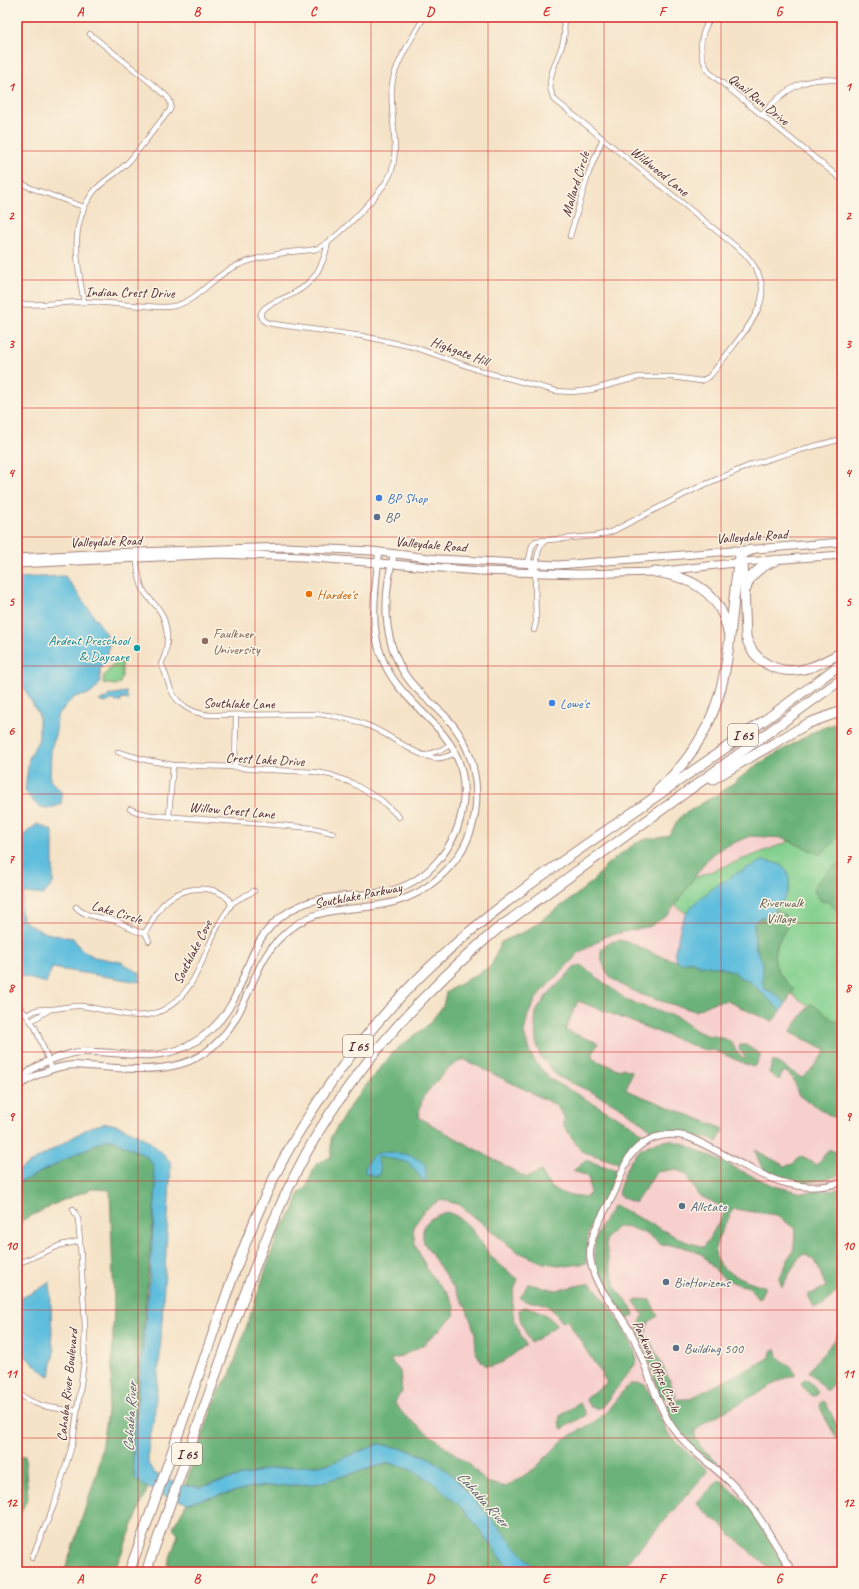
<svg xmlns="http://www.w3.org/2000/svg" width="859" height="1589" font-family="Caveat,sans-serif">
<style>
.built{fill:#f7d0ce}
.green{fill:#83d08e;stroke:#66785c}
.forest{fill:#6ab279;stroke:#5a6852}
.water{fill:#5fbedd;stroke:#546e84}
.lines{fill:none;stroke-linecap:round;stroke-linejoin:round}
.minor-casing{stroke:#a0817a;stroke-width:6}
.tertiary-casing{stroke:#a0817a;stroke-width:8}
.secondary-casing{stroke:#a0817a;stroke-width:9}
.motorway-casing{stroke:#a0817a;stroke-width:11}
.minor{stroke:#fff;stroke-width:4.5}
.tertiary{stroke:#fff;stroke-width:6}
.secondary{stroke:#fff;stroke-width:7}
.motorway{stroke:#fff;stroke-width:9}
.grid{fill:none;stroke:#d62828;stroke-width:1;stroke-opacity:0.55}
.shop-dot{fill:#3f7fe0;stroke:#fcf5e5;stroke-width:1.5}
.service-dot{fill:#5c6f8a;stroke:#fcf5e5;stroke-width:1.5}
.food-dot{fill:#e8710a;stroke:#fcf5e5;stroke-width:1.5}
.education-dot{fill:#8d6e63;stroke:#fcf5e5;stroke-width:1.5}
.culture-dot{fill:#0f9aa8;stroke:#fcf5e5;stroke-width:1.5}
.labels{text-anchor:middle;stroke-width:3;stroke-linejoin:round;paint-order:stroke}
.shield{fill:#fcf5e5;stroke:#7f5f63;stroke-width:1}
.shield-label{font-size:13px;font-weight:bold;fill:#4a1f2b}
.street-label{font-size:14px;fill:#4a1f2b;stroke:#fcf5e5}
.shop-label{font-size:14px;fill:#366cbe;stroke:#fcf5e5;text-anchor:start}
.service-label{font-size:14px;fill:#4e5e75;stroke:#fcf5e5;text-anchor:start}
.food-label{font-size:14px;fill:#c56008;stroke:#fcf5e5;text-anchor:start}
.education-label{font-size:14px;fill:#785e54;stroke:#fcf5e5;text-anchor:start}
.culture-label{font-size:14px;fill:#0d838f;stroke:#fcf5e5;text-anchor:end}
.park-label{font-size:14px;fill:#5b5449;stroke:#fcf5e5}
.water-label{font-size:15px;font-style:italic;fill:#515769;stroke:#fcf5e5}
.neatline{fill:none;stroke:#d62828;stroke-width:1.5}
.grid-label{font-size:13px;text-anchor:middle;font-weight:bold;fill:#d62828}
</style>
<rect width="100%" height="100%" fill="#fcf5e5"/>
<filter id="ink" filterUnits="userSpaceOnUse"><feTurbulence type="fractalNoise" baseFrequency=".025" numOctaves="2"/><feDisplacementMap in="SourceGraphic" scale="8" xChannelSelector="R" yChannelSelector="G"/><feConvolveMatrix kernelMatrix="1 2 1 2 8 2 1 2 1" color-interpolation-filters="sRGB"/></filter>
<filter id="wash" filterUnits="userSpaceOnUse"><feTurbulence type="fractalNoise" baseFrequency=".012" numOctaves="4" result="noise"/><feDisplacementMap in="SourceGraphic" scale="16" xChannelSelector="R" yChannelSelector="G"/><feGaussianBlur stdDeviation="0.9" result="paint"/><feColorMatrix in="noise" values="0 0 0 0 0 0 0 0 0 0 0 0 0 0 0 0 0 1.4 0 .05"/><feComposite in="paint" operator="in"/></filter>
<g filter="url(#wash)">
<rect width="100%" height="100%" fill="#f5e3c8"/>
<polygon class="built" points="842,793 842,1572 578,1572 374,1405 376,1144 625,882"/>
<g class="green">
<polygon points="116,661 122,661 122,676 120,683 116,685 103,683 104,676"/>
<polygon points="842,821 842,1032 658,892"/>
</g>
<g class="forest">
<polygon points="842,721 842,838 838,838 821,855 783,838 750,836 722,848 708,858 669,914 651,926 606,936 579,953 547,986 536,999 528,1015 524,1033 529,1051 537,1064 550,1079 628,1123 647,1136 630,1150 621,1164 581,1151 564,1126 564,1117 556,1105 463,1059 446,1070 423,1097 418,1117 527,1178 541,1171 551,1188 564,1194 586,1197 590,1193 589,1180 586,1175 573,1171 585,1160 617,1170 600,1209 588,1234 586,1263 567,1266 544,1263 516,1251 460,1205 441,1199 425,1210 413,1227 415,1245 429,1273 449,1295 455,1307 454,1316 423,1345 402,1356 390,1360 400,1371 402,1392 394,1402 405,1416 470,1465 486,1482 506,1487 534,1469 564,1439 593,1423 606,1412 623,1391 631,1384 638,1383 645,1384 668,1434 708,1471 623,1567 620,1572 538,1572 430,1458 405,1449 379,1444 329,1464 268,1469 201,1487 185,1485 219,1390 230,1375 279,1231 294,1210 299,1193 306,1188 316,1164 331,1157 331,1137 351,1104 393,1052 428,1025 443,1006 446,992 491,966 501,942 526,931 575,896 594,880 606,865 636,843 649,838 659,838 669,835 681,816 721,792 760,763 817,730"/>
<polygon points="842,864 842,914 828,902 821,901 814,891 815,884 834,866"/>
<path d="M777,908l8,8 3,8c-2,7 -7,12 -10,19 -10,20 3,34 16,46l-8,14c-7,-4 -20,-10 -23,-17 -3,-6 0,-13 0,-19 0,-7 -4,-10 -6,-17 -2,-8 -3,-18 -3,-27 7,-7 15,-9 23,-15z"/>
<path d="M619,940l12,3 21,10 30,10 9,-2 9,4 19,2 14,4 8,7 8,3 32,30 -9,11 -45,-21 -12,1 -20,9c-22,-7 -73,-18 -87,-37 -3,-4 -6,-13 -7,-17 -2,-12 9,-15 18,-17z"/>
<path d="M576,966h6l46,35 49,16 20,14 9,4 13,2 11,4 9,14 5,4 2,-1 -7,-9 1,-4h6l15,10 -5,10 -4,2 -38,-17 -7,1 -129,-50 -13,29 33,13 -6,13 1,3 27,11 3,-2 9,4 -6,18 98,39 -7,13 -10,-5c-8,2 -16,-3 -25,-5 -10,-2 -19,-1 -29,1 -20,-24 -67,-43 -96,-57l-17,-20 -4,-15 -1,-18 1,-11 11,-17z"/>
<path d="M811,1003l24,18h7v102l-44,-28c-3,-11 -3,-17 -12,-23h-4l-2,7 -1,1 -10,-7 4,-13 29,18 8,-7 17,-21 -37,-18z"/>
<polygon points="104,1140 114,1140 146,1156 153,1165 156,1187 133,1443 133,1465 135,1478 148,1488 114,1572 63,1572 66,1567 98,1469 111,1387 114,1305 110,1190 91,1189 61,1201 17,1223 17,1184"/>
<path d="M670,1140l14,4 90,42 29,7 35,-4 4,-2v97l-7,10 -11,11 -10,2 -6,-12 18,-8 -10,-25 -11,-8 -6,3 -17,30 -3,-8 15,-31 1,-19 -18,-14 -44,-6c-4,9 -15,26 -17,36 -7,27 32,35 49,42l-6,12 -10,-12 -12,-3 -13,-6 -10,-9 -12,-15 -21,-8 -21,-1c-8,-11 -29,-19 -43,-18 -3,3 -10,9 -11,14 -1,7 8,43 11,49 6,9 15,14 17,25l-6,4 -3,-2c-16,-23 -37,-49 -29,-79 3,-12 12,-23 18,-33l70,36 20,6 23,-38 -29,-14 -12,-20 -10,-6 -19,3 -22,31 -14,-6 -3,-4c11,-33 14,-48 52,-53z"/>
<path d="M829,1149l13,7v18c-22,9 -63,16 -80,-6 -3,-6 -5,-12 -7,-18l30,16 8,-2 7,-8 17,9z"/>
<path d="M447,1212c22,7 30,26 43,43 8,9 19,17 28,24 -11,27 -5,41 8,66l-23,17 -11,4 -7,-1 -3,-3 -6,-9 -1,-20 -9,-26 -42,-64c-5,-20 6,-26 23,-31z"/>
<path d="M528,1284l28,6 30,-6h5c13,12 46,61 46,78l-35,45c-8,3 -13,1 -16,-7l3,-5 18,-12 -40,-63 -5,2c-5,-7 -12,-17 -21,-19 -7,-2 -15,1 -21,-5z"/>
<path d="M637,1299l13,1 8,16c-8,4 -12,8 -12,17l24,48 5,14 -1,2 -7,1h-5l-3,-5 -21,-65 5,-13 -9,-14z"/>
<path d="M523,1307c14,1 25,8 34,18l-26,18c-5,-10 -12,-21 -12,-33z"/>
<polygon points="842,1325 842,1373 827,1391 809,1372 815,1363 834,1341"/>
<path d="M776,1349c1,2 1,5 2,7 5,8 17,10 17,20h-6l-82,45 -12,10c-1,14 13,22 23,31l-4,3 -27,-23 -12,-14 -11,-22 15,-7h10l75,-38 6,-4 1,-6z"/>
<polygon points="804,1379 808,1380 818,1391 817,1395 814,1396 810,1395 801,1384"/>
<polygon points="823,1401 826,1403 842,1436 841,1442 838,1441 823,1414 819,1404"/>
<polygon points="580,1403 586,1415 562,1429 559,1422 560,1415"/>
<polygon points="17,1455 25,1456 28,1497 17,1521"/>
<path d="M389,1463c15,4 32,9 45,19 31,25 55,59 79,90h-348l13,-37 -5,-8 14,-24 66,-16 62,-3z"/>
<polygon points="720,1479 750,1508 788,1572 773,1572 696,1503"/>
</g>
<g class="water">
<path d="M65,576l41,57 3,14 -2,12 -7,10v11l-3,8 -7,6 -15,3 -6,5 -12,14 -1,15 -5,19 -1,30 12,12 -1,12c-17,9 -26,2 -36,-13l4,-33 10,-19v-24l-18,-32 -4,-4v-72c3,-12 0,-17 0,-29z"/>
<polygon points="126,692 128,700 121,698 121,701 116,702 114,700 111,700 106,703 99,701 104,698 105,699 109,695"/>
<path d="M37,824l16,7v53l-10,11 -19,-2 -3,14 1,12c16,14 30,16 51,19l7,10 14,9 27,5 19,11v9l-88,-14 -6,15 -29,-8v-135z"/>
<path d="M763,861c10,1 22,2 25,13 6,20 -10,33 -24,44l-3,-2 -7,7c0,9 0,19 3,28 2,5 6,8 6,14 1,9 -3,17 3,25h3l17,13 -5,8 -32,-30 -8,-3 -8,-7 -14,-4 -19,-2 -9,-4 -9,2 -6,-2c-3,-9 0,-12 2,-21 1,-6 2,-13 4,-18 8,-24 58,-52 81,-61z"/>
<polygon points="17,1036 24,1046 17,1067"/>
<path d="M107,1123c25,5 49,20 64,40l-11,192 -6,63 -6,31v14l6,10 16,8 17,5 14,1 67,-18 61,-5 50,-20 26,5 25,9 23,18 85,96h-26l-47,-61 -32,-29 -26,-14 -18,-5 -74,21 -62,3 -66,16 -22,-7 -21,-10 -9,-8 -2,-12v-23l16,-160 7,-96 -3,-22 -7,-9 -32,-16h-10l-87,44v-13l73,-44z"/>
<path d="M382,1152c16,1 33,1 44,14v16h-2l-15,-19 -29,-7 -3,3 3,9v6l-3,2 -9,-2 -4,-2c3,-11 7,-17 18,-20z"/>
<polygon points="50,1282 52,1334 51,1340 55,1351 54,1351 50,1376 49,1376 17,1350 17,1300 38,1290"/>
</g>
</g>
<g filter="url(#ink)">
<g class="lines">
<g class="minor-casing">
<g id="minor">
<path d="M711,17c-12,18 -14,38 -1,56l132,107"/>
<path d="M762,115c22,-26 45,-41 80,-34"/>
<polyline points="17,181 31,188 84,207"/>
<polyline points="570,236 589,172 603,138"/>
<path d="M328,243c-6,28 -17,44 -44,55 -7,3 -16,6 -21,12 -7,9 3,13 10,14l89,12 52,11 67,24 75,20 16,1 19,-2 48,-13h33l29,4 8,-4c10,-12 19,-24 29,-37 24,-30 37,-54 6,-87l-189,-153c-18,-27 21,-54 6,-83"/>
<path d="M84,302c-7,-38 -16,-79 11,-112 10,-11 25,-18 35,-30 14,-16 26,-34 40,-50 3,-10 -3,-13 -9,-19l-71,-57"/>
<path d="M17,304c25,2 50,-3 75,-2 18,1 36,3 55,4 8,1 18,2 27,0 24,-5 38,-29 60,-39 16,-8 37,-12 55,-15 9,-1 18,-1 27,-3 18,-6 66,-57 74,-74 11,-24 -1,-63 2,-90 2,-20 22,-50 32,-68"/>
<path d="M136,556c2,11 2,23 7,33 3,7 10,13 15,19 11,15 12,40 3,56 5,8 6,17 10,26 7,16 23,24 40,25l108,-1c17,2 34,5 50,12 20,8 46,30 66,32 7,1 14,-2 20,-5"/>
<polyline points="535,573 528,564 532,546 536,541 595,536 611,532 699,487 753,464 792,452 842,439"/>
<path d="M534,630l2,-8c0,-16 -5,-72 9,-81"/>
<polyline points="118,752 146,760 173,765 235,767 250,769 315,772 331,775 352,783 371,794 381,800 399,817"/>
<polyline points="426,755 443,749 451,744"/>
<polyline points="235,767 236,715"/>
<polyline points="130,809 137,812 151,815 313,828 333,833"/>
<polyline points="169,816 173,765"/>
<path d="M76,907c10,11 27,10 40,14 9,3 20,13 29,11"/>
<path d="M145,932c5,-6 8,-14 13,-21 11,-18 33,-25 54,-21 8,2 16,6 19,14"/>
<polyline points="145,932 149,941"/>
<polyline points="17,1003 35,1027 52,1069"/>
<path d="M27,1015c11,-7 11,-5 23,-6 10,0 19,-4 30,-3 28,2 55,18 83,4 32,-16 40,-55 55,-84 3,-7 9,-14 13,-21 2,-4 18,-11 23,-14"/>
<polyline points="31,1021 49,1010"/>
<polyline points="17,1264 61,1245 80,1241"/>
<path d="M17,1392c19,16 36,16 60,19"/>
<polyline points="32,1558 54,1505 73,1442 84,1361 85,1326 80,1241 78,1219 73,1209"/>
</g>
</g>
<g class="tertiary-casing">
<g id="tertiary">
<path d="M17,1084c9,-11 18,-18 31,-23 11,-4 21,-8 33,-9 38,-2 69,12 106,-6 19,-9 36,-26 46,-45 17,-33 18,-63 52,-87 32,-22 64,-16 100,-22 42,-8 73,-46 78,-88 9,-77 -62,-90 -82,-149 -12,-33 -5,-69 -2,-103"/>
<path d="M17,1087c17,-12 35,-20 56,-22 71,4 132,20 169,-59 11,-23 19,-49 37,-67 36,-36 62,-26 106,-35 40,-7 75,-38 87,-77 11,-40 1,-84 -29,-113 -12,-12 -27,-23 -37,-38 -24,-36 -23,-81 -12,-122"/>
<path d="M793,1572c-21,-31 -33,-59 -60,-87 -21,-21 -48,-37 -64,-63 -17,-27 -22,-60 -38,-89 -13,-25 -38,-45 -41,-76 -1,-24 14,-43 24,-64 4,-9 7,-19 11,-28 11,-25 38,-35 63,-28 51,21 95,64 154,45"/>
</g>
</g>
<g class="secondary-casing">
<g id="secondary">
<polyline points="17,558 109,553 286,547 372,551 437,559 558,565 842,542"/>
<polyline points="17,564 220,554 303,557 479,571 580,574 655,572 743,562 842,555"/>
</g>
</g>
<g class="motorway-casing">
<g id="motorway">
<path d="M735,551l6,4 2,7 3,75c8,27 35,39 62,31 12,-3 23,-10 34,-16"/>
<path d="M655,572c37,5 66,21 73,60"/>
<path d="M746,589c4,-16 16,-23 31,-29"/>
<polyline points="713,779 809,723 842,711"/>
<path d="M658,790c75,-69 68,-134 80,-227l3,-8 10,-5"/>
<path d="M129,1572c28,-75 54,-151 80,-227 22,-64 44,-129 76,-189 39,-70 88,-135 146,-190 70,-66 152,-119 230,-173 61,-42 122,-85 181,-130"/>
<path d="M146,1572c27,-76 54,-153 81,-229 27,-74 51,-144 92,-212 47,-77 108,-142 177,-201l346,-251"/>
</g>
</g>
<use href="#minor" class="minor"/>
<use href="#tertiary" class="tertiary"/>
<use href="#secondary" class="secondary"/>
<use href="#motorway" class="motorway"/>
</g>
</g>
<path class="grid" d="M138,17v1555M255,17v1555M371,17v1555M488,17v1555M604,17v1555M721,17v1555M17,151h825M17,280h825M17,408h825M17,537h825M17,666h825M17,794h825M17,923h825M17,1052h825M17,1181h825M17,1310h825M17,1438h825"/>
<g class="shop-dot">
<circle cx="379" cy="498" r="4"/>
<circle cx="552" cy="703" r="4"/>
</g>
<g class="service-dot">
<circle cx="377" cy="517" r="4"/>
<circle cx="682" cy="1206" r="4"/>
<circle cx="666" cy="1282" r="4"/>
<circle cx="676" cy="1348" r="4"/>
</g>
<circle class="food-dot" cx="309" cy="594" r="4"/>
<circle class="education-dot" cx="205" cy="641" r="4"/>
<circle class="culture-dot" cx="137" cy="648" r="4"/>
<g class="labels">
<g class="shield">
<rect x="728" y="724" width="30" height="22" rx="3"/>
<rect x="343" y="1035" width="30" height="22" rx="3"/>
<rect x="172" y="1443" width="30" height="22" rx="3"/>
</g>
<g class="shield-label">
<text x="743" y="740">I 65</text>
<text x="358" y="1051">I 65</text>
<text x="187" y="1459">I 65</text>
</g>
<g class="street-label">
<text transform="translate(759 99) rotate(39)" y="5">Quail Run Drive</text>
<text transform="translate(660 171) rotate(39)" y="5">Wildwood Lane</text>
<text transform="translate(575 184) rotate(-73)" y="5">Mallard Circle</text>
<text transform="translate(130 292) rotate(1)" y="5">Indian Crest Drive</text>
<text transform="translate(460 351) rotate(20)" y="5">Highgate Hill</text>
<text transform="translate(752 536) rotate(-4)" y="5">Valleydale Road</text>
<text transform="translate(106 541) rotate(-2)" y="5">Valleydale Road</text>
<text transform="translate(431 544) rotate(5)" y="5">Valleydale Road</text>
<text transform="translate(239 703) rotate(1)" y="5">Southlake Lane</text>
<text transform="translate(265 759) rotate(3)" y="5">Crest Lake Drive</text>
<text transform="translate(232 810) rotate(5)" y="5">Willow Crest Lane</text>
<text transform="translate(358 895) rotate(-11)" y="5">Southlake Parkway</text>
<text transform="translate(117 912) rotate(17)" y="5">Lake Circle</text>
<text transform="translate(192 952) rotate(-63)" y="5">Southlake Cove</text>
<text transform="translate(657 1366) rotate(66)" y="5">Parkway Office Circle</text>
<text transform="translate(67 1385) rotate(-84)" y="5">Cahaba River Boulevard</text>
</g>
<g class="shop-label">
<text x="387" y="503">BP Shop</text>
<text x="560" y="708">Lowe's</text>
</g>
<g class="service-label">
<text x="385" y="522">BP</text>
<text x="690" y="1211">Allstate</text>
<text x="674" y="1287">BioHorizons</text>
<text x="684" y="1353">Building 500</text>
</g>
<g class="food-label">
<text x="317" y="599">Hardee's</text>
</g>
<g class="education-label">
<text x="213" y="638">Faulkner<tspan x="213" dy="16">University</tspan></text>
</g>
<g class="culture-label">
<text x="129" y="645">Ardent Preschool<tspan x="129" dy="16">&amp; Daycare</tspan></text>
</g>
<g class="park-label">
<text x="781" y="907">Riverwalk<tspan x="781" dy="16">Village</tspan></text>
</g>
<g class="water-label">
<text transform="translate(130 1417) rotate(-87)" y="5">Cahaba River</text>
<text transform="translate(483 1499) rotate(48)" y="5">Cahaba River</text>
</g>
</g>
<rect width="859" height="1589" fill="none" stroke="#fcf5e5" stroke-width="44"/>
<rect x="22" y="22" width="815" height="1545" class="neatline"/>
<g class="grid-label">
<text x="80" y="16">A</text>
<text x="197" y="16">B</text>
<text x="313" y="16">C</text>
<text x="430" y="16">D</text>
<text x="546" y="16">E</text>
<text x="662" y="16">F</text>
<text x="779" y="16">G</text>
<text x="11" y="91">1</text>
<text x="848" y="91">1</text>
<text x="11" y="220">2</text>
<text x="848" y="220">2</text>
<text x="11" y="348">3</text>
<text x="848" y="348">3</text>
<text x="11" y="477">4</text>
<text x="848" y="477">4</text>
<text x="11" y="606">5</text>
<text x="848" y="606">5</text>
<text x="11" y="735">6</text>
<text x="848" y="735">6</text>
<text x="11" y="863">7</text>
<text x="848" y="863">7</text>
<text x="11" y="992">8</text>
<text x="848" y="992">8</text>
<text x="11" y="1121">9</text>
<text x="848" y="1121">9</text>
<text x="11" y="1250">10</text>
<text x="848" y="1250">10</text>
<text x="11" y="1378">11</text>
<text x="848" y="1378">11</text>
<text x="11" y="1507">12</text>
<text x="848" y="1507">12</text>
<text x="80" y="1583">A</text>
<text x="197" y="1583">B</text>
<text x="313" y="1583">C</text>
<text x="430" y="1583">D</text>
<text x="546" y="1583">E</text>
<text x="662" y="1583">F</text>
<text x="779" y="1583">G</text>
</g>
</svg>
